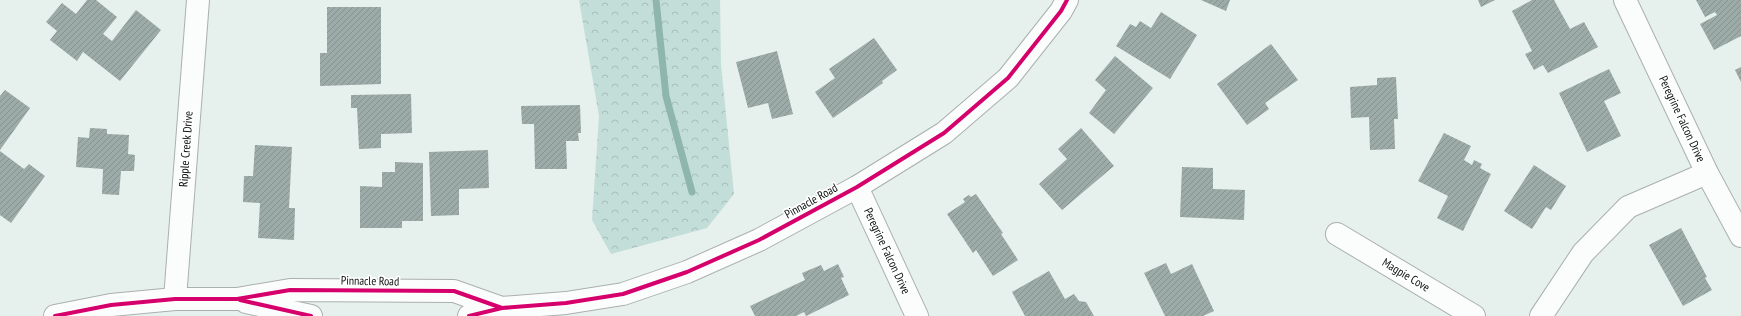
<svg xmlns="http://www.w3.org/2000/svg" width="1741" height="316" font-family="'PT Sans Narrow',sans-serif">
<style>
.forest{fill:url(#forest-crowns)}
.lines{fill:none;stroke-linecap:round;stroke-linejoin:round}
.stream{stroke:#8eb6ad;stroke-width:7}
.building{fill:url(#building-hatch)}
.street-casing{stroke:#aab0ae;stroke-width:24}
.secondary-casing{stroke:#aab0ae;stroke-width:24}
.street{stroke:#fbfdfc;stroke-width:22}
.secondary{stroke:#fbfdfc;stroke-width:22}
.cycleway-casing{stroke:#fff;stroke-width:6}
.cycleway{stroke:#d6006c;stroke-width:4}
.labels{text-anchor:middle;stroke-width:3.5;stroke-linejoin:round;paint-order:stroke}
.street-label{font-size:12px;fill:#0a0f0e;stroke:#fff}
</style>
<defs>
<pattern id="forest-crowns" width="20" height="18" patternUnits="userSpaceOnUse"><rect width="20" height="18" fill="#c3ded8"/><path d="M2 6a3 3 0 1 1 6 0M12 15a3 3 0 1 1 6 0" fill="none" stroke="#a6bdb8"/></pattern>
<pattern id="building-hatch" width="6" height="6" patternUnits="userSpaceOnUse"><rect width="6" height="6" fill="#9caba7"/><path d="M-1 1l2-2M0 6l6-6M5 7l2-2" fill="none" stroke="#85928f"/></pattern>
</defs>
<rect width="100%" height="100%" fill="#e6f0ed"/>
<polygon class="forest" points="579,0 720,0 721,65 734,194 707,228 611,254 592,220 599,116"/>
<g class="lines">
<polyline class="stream" points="656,0 666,96 692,192"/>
</g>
<g class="building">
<polygon points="87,0 96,0 117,17 103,34 112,41 136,10 161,30 120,81 83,52 77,61 50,40 57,31 46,22 62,3 76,14"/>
<polygon points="1201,0 1230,0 1226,11"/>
<polygon points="1478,0 1495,0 1481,7"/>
<polygon points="1532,0 1554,0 1570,29 1584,22 1598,47 1548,73 1543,65 1534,70 1525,54 1532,51 1512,11"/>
<polygon points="1696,0 1741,0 1741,36 1714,50 1700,24 1717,15 1715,12 1705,17"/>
<polygon points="327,7 381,7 381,84 320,86 320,53 327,53"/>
<polygon points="1161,12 1197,35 1170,79 1116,46 1130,24 1136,27 1140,21 1151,28"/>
<polygon points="874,38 897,70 882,81 883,83 833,118 815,92 835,78 829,69"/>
<polygon points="1271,44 1298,80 1265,103 1269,109 1247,125 1217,84"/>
<polygon points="777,51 793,114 772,119 768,103 748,108 736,62"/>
<polygon points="1115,56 1153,88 1114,134 1089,113 1106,90 1095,80"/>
<polygon points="1741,67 1741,82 1735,70"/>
<polygon points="1609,69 1621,93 1604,101 1621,136 1587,152 1559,93"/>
<polygon points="1396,77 1398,119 1394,119 1395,149 1370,150 1369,117 1351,118 1350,87 1377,85 1377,78"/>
<polygon points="5,90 30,108 0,150 0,96"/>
<polygon points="411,94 412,133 381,134 381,148 359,149 357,108 351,108 351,95"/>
<polygon points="580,105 581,133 578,133 579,141 566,141 567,169 535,169 534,124 522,124 521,106"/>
<polygon points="90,128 107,129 107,134 129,135 128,154 135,155 134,171 121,171 119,195 102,194 103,169 76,167 78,137 89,138"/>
<polygon points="1081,128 1114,166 1062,210 1039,184 1067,159 1058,149"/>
<polygon points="1444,133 1471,146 1464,160 1472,165 1474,160 1482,164 1480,168 1491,174 1463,231 1437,218 1448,196 1418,181"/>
<polygon points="255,145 292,147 289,208 295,208 294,240 258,238 260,203 243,202 244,176 253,176"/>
<polygon points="488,150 489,188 459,189 459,215 431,216 429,152"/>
<polygon points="0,151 24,169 29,164 45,176 11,223 0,215"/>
<polygon points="395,162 423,163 423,221 402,221 402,228 360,228 360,186 382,187 382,172 395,172"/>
<polygon points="1534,165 1566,186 1551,210 1546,207 1532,229 1504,211"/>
<polygon points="1182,167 1213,168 1213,189 1245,190 1244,220 1180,217"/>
<polygon points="976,194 1003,233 1001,234 1018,260 993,276 976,250 973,253 947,214 965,202 963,199 969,195 971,197"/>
<polygon points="1681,228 1707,277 1705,278 1712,290 1683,306 1649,245"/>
<polygon points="1166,263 1171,274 1192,264 1214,311 1203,316 1165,316 1144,273"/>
<polygon points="838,264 844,277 841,278 849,295 806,316 804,312 796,316 755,316 750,306 805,280 802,273 821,265 824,271"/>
<polygon points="1049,271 1065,299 1074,294 1079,301 1086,302 1094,316 1025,316 1012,292"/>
</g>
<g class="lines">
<g class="street-casing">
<g id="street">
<polyline points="1625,0 1707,173 1741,236"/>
<polyline points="857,187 917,316"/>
<polyline points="1337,234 1474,316"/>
<polyline points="175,299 198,0"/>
<polyline points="1541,316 1583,253 1628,207 1707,173"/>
</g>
</g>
<g class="secondary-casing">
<g id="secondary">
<polyline points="246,302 311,316"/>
<polyline points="55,316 111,305 175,299 237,299 290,290 454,291 502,308"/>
<polyline points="469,316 502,308 566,303 623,294 687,272 759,240 857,187 944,133 1008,78 1061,11 1067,0"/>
</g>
</g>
<use href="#street" class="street"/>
<use href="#secondary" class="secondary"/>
<g class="cycleway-casing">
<g id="cycleway">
<polyline points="240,300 311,316"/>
<polyline points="55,316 111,305 175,299 237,299 290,290 454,291 502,308"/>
<polyline points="469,316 502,308 566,303 623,294 687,272 759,240 857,187 944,133 1008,78 1061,11 1067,0"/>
</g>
</g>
<use href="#cycleway" class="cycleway"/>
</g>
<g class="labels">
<g class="street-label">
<text transform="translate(1682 119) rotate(65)" y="4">Peregrine Falcon Drive</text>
<text transform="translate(186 149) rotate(-86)" y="4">Ripple Creek Drive</text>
<text transform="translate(811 201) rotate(-29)" y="4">Pinnacle Road</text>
<text transform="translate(887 251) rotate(65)" y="4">Peregrine Falcon Drive</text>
<text transform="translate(1406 275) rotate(31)" y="4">Magpie Cove</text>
<text transform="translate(370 281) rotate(1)" y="4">Pinnacle Road</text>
</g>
</g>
</svg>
